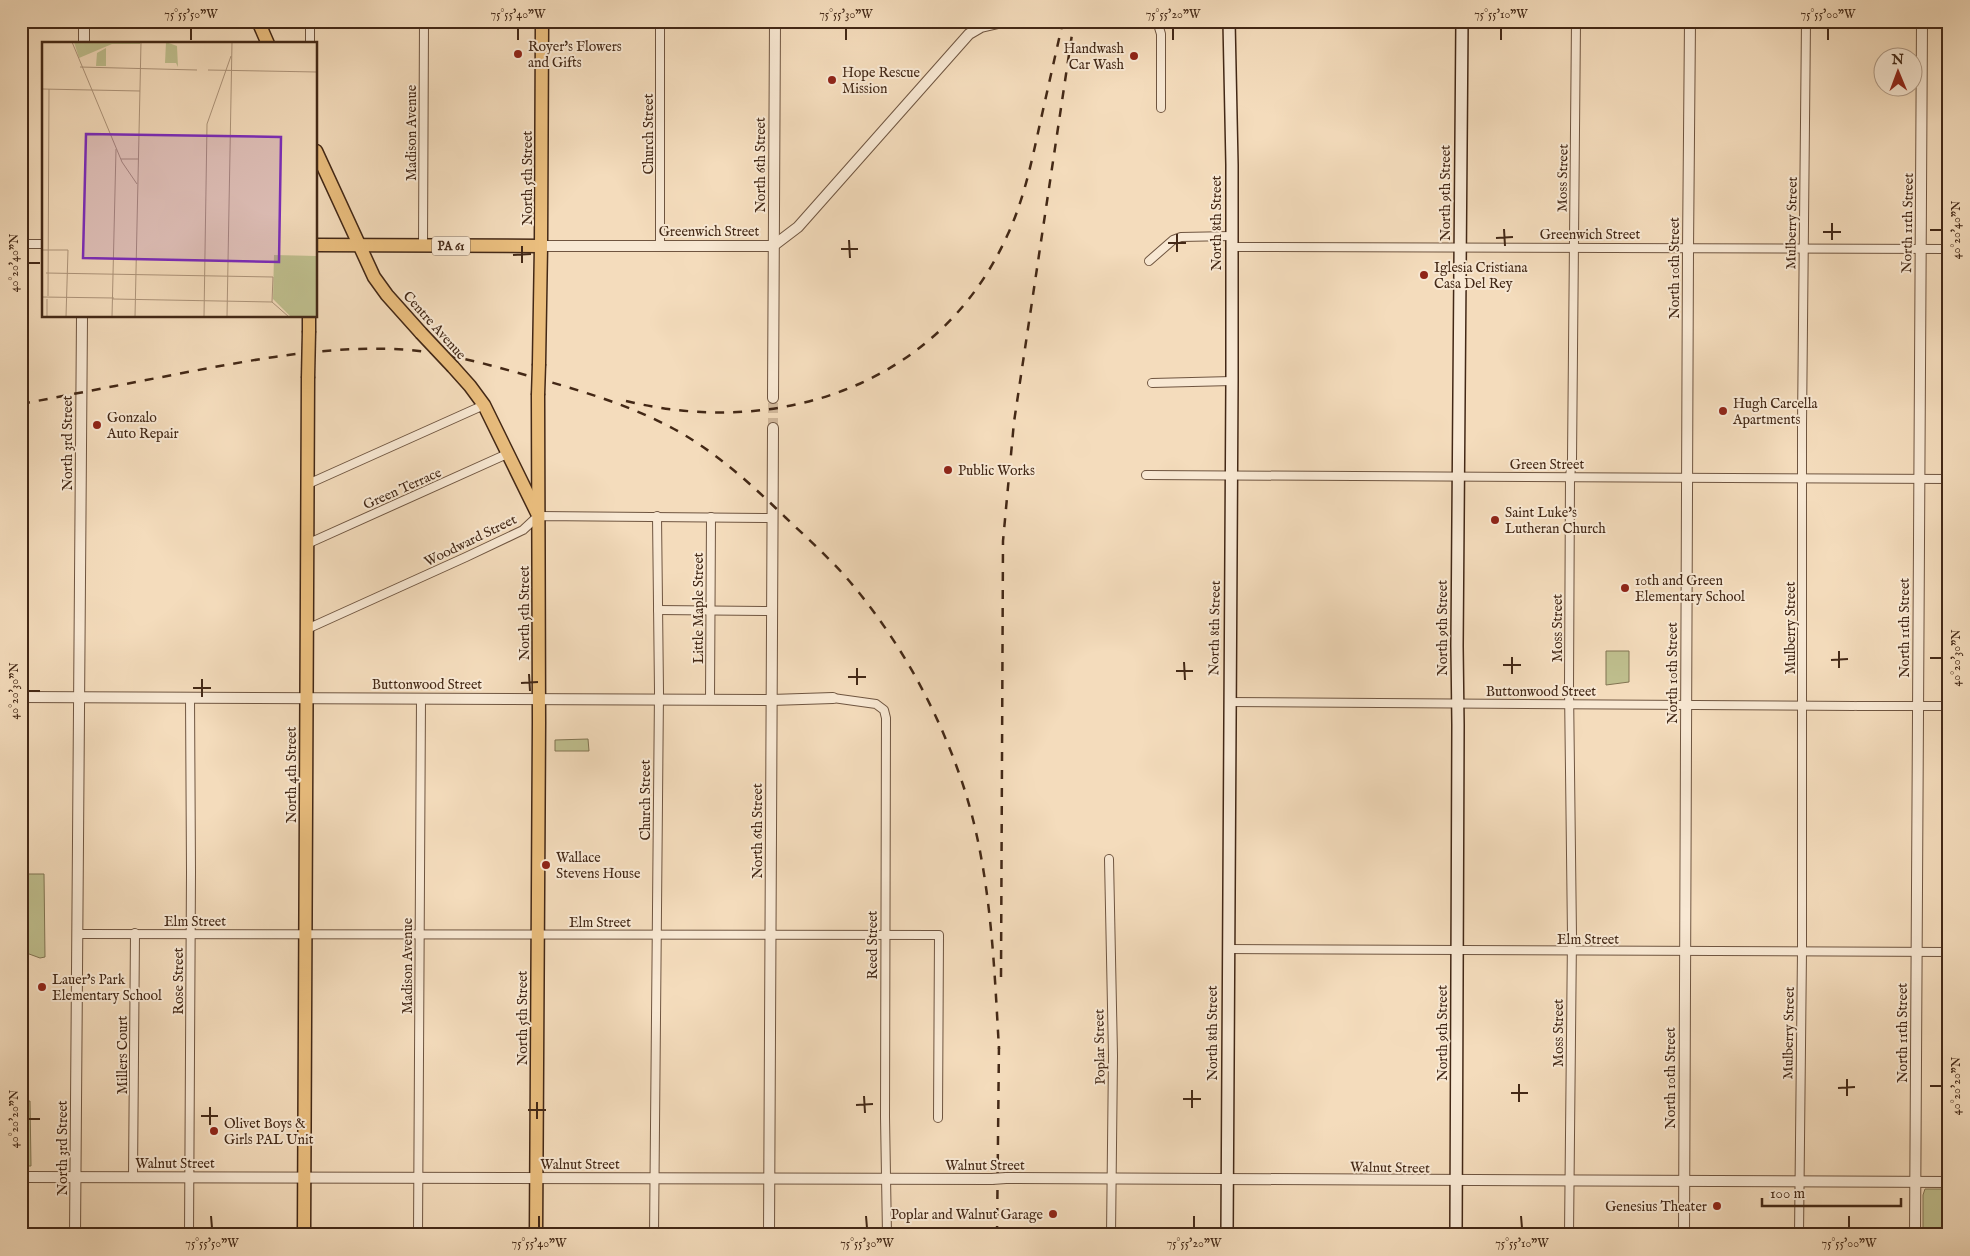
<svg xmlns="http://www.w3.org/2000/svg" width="1970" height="1256" font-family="'IM FELL English',serif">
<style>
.green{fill:#bfbf8e;stroke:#817452}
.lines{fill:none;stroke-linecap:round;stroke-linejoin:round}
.tertiary-tunnel{stroke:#d1b89b;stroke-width:10;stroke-dasharray:10 5;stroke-linecap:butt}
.minor-casing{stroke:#6f5540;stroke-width:10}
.tertiary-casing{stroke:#6f5540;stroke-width:12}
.secondary-casing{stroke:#432816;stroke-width:14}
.primary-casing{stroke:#432816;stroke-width:15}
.minor{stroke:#f8e8d3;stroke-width:8}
.tertiary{stroke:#f8e8d3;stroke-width:10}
.secondary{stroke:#f8e8d3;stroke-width:11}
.primary{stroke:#eabe7e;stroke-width:12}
.rail{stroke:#432816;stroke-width:2.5;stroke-dasharray:9 9;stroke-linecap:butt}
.tertiary-bridge-casing{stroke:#6f5540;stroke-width:12;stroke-linecap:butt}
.primary-bridge-casing{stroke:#432816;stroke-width:15;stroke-linecap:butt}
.tertiary-bridge{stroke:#f8e8d3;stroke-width:10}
.primary-bridge{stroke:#eabe7e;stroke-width:12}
.ticks{fill:none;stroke:#432816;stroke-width:2}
.poi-dot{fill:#8f2418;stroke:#f8e8d3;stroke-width:2}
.labels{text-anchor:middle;stroke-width:4;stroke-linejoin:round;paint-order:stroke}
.shield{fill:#f8e8d3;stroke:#79624f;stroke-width:1}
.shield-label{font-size:12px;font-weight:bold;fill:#432816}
.poi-label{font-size:14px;fill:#432816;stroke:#f8e8d3;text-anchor:start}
.street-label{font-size:14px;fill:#432816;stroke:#f8e8d3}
.inset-road{fill:none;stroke:#ad947a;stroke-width:1}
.view{fill:#7b2cbf;fill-opacity:0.15;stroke:#7b2cbf;stroke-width:2.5}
.inset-edge{fill:none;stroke:#432816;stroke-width:2.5}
.neatline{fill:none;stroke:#432816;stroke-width:2}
.ticks-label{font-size:12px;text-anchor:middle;fill:#432816}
</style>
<rect width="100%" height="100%" fill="#f4dcbc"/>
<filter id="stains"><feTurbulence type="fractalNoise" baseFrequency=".004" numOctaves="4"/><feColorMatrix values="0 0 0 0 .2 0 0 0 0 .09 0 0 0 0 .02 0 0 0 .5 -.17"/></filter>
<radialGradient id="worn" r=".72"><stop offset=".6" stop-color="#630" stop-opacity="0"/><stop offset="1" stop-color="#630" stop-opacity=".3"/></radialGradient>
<g class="green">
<polygon points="1606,651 1629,651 1629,682 1606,685"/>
<polygon points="588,739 589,751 555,751 555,740"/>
<polygon points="21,874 44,874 45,957 40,958 21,951"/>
<polygon points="21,1101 30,1101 31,1166 21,1166"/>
<polygon points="1925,1189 1949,1189 1949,1235 1923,1235 1923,1195"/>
</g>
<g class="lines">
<polyline class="tertiary-tunnel" points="773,428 773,398"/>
<g class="minor-casing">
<g id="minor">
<polyline points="1157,21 1161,34 1161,108"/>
<polyline points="310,44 310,21"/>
<polyline points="21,244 44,244"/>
<polyline points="423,245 424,21"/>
<polyline points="660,247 660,21"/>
<polyline points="1231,247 1949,249"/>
<polyline points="1149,261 1173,240 1181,237 1231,236"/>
<polyline points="1152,383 1232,381"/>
<polyline points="1146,475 1949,479"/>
<polyline points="308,484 484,405"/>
<polyline points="307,544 507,454"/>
<polyline points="658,610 772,611"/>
<polyline points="307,629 466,557 523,530 538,516 772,518"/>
<polyline points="833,698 876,704 884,710 886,718 885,1117 887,1235"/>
<polyline points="710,699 711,517"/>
<polyline points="1229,702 1854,706"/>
<polyline points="1857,706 1949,706"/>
<polyline points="1109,859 1113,1056 1111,1235"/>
<polyline points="77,934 939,935 938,1118"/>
<polyline points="1228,949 1949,952"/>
<polyline points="133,1177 135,933"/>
<polyline points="189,1235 191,872 190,697"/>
<polyline points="418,1235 421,698"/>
<polyline points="654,1235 659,692 657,516"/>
<polyline points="1569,1235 1572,936 1569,688 1570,477 1572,459 1576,21"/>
<polyline points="1799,1235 1802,951 1802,425 1806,21"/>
</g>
</g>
<g class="tertiary-casing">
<g id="tertiary">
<polyline points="84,44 84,21"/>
<polyline points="541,246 773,246 798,227 969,34 981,27 1007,21"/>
<polyline points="773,398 775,21"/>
<polyline points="21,697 771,700 833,698"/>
<polyline points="21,1177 992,1179"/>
<polyline points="1006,1178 1949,1182"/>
<polyline points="75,1235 82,316"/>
<polyline points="769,1235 773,428"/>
<polyline points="1684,1235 1688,249 1690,21"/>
<polyline points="1915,1235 1922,21"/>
</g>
</g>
<g class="secondary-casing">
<g id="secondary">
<polyline points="1227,1235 1232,381 1232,165 1229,21"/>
<polyline points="1456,1235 1458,725 1457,646 1462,21"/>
</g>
</g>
<g class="primary-casing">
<g id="primary">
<polyline points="258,21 268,44"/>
<polyline points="316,151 374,277 387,295 421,333"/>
<polyline points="316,245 541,246"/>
<polyline points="309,331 309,316"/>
<polyline points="539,364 541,246 542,21"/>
<polyline points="453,367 470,386 484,405 537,513"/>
<polyline points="304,1235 308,378"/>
<polyline points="536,1235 539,722 538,395"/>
</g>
</g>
<use href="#minor" class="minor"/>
<use href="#tertiary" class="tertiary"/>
<use href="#secondary" class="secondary"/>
<use href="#primary" class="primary"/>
<g class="rail">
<path d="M626,401c152,37 313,-15 381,-165 16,-34 24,-71 32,-108 8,-36 16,-71 24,-107"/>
<path d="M21,404c63,-12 125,-24 188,-36 60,-11 120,-21 182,-19 45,1 88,13 131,25 53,15 104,29 152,55 42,23 77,55 111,88 20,19 41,38 60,59 54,62 95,137 120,215 26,83 29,172 34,258"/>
<polyline points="1001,977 1003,541 1014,422 1074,21"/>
<polyline points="997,1235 999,1042"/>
</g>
<g class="tertiary-bridge-casing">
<polyline id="tertiary-bridge" points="992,1179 1006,1178"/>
</g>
<g class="primary-bridge-casing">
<g id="primary-bridge">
<polyline points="421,333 453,367"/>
<polyline points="308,378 309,331"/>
<polyline points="538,395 539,364"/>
</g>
</g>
<use href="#tertiary-bridge" class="tertiary-bridge"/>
<use href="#primary-bridge" class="primary-bridge"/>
</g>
<path class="ticks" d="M191,28v12M518,28v12M846,28v12M1173,28v12M1501,28v12M1828,28v12M1832,223v17M1504,229l1,17M1930,230h12M1823,232h18M1177,234v18M1496,238l17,-1M849,240l1,18M1168,243h18M522,246v17M841,249h17M513,255l18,-1M28,263h12M1839,651v17M1512,657v17M1930,658h12M1831,660l17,-1M1184,662l1,18M1503,665h18M857,668v17M1176,671h17M529,674l1,17M848,677h18M202,679v18M521,683l17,-1M193,688h18M28,691h12M1847,1079v17M1519,1084v18M1930,1086h12M1838,1088l17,-1M1192,1090v18M1511,1093h17M864,1096l1,17M1183,1099h18M537,1102v17M856,1105l17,-1M210,1107v18M528,1110h18M201,1116h17M28,1119h12M211,1216l1,12M539,1216v12M866,1216l1,12M1194,1216v12M1521,1216l1,12M1849,1216v12"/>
<g class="poi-dot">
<circle cx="518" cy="54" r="5"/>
<circle cx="1134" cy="56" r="5"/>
<circle cx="832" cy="80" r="5"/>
<circle cx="1424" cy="275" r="5"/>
<circle cx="1723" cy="411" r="5"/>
<circle cx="97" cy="425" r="5"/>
<circle cx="948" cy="470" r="5"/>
<circle cx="1495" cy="520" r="5"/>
<circle cx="1625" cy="588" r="5"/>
<circle cx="546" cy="865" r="5"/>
<circle cx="42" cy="987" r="5"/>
<circle cx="214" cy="1131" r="5"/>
<circle cx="1717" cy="1206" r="5"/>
<circle cx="1053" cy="1214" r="5"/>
</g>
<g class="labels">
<rect class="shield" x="432" y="236.5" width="38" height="19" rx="4"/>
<g class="shield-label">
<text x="451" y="250">PA 61</text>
</g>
<g class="poi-label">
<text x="528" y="51">Royer's Flowers<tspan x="528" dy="16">and Gifts</tspan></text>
<text x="1124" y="53" text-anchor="end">Handwash<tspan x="1124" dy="16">Car Wash</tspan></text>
<text x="842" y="77">Hope Rescue<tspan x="842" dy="16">Mission</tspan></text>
<text x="1434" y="272">Iglesia Cristiana<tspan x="1434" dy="16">Casa Del Rey</tspan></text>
<text x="1733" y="408">Hugh Carcella<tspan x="1733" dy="16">Apartments</tspan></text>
<text x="107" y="422">Gonzalo<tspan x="107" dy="16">Auto Repair</tspan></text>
<text x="958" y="475">Public Works</text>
<text x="1505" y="517">Saint Luke's<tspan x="1505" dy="16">Lutheran Church</tspan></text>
<text x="1635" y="585">10th and Green<tspan x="1635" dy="16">Elementary School</tspan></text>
<text x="556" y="862">Wallace<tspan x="556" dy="16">Stevens House</tspan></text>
<text x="52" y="984">Lauer's Park<tspan x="52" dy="16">Elementary School</tspan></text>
<text x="224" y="1128">Olivet Boys &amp;<tspan x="224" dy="16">Girls PAL Unit</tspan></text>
<text x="1707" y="1211" text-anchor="end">Genesius Theater</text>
<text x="1043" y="1219" text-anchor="end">Poplar and Walnut Garage</text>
</g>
<g class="street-label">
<text transform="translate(411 133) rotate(-90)" y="5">Madison Avenue</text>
<text transform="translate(648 134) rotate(-90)" y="5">Church Street</text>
<text transform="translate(760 165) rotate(-90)" y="5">North 6th Street</text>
<text transform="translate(527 178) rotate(-90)" y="5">North 5th Street</text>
<text transform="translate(1562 178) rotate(-89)" y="5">Moss Street</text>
<text transform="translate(1445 193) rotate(-90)" y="5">North 9th Street</text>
<text transform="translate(1216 223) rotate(-90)" y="5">North 8th Street</text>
<text transform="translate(1791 223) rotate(-89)" y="5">Mulberry Street</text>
<text transform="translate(1907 223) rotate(-89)" y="5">North 11th Street</text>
<text x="709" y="236">Greenwich Street</text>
<text x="1590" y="239">Greenwich Street</text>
<text transform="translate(1674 268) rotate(-90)" y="5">North 10th Street</text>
<text transform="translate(435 325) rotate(48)" y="5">Centre Avenue</text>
<text transform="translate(67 443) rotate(-90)" y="5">North 3rd Street</text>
<text x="1547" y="469">Green Street</text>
<text transform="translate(402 488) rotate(-24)" y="5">Green Terrace</text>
<text transform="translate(470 540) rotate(-26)" y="5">Woodward Street</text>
<text transform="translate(698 608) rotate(-90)" y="5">Little Maple Street</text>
<text transform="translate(524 613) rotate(-90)" y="5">North 5th Street</text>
<text transform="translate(1214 628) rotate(-89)" y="5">North 8th Street</text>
<text transform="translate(1442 628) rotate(-90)" y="5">North 9th Street</text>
<text transform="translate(1557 628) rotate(-90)" y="5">Moss Street</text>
<text transform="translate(1790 628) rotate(-90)" y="5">Mulberry Street</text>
<text transform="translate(1904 628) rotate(-90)" y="5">North 11th Street</text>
<text transform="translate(1672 673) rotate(-90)" y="5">North 10th Street</text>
<text x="427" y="689">Buttonwood Street</text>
<text x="1541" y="696">Buttonwood Street</text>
<text transform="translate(291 775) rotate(-90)" y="5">North 4th Street</text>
<text transform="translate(645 800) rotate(-90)" y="5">Church Street</text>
<text transform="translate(757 831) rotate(-90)" y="5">North 6th Street</text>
<text x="195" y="926">Elm Street</text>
<text x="600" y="927">Elm Street</text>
<text x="1588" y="944">Elm Street</text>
<text transform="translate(872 945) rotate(-90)" y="5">Reed Street</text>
<text transform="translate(407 966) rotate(-90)" y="5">Madison Avenue</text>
<text transform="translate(178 981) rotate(-90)" y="5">Rose Street</text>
<text transform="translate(522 1018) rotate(-90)" y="5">North 5th Street</text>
<text transform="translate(1212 1033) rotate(-90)" y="5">North 8th Street</text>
<text transform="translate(1442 1033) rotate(-90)" y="5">North 9th Street</text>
<text transform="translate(1558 1033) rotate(-90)" y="5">Moss Street</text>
<text transform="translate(1788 1033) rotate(-89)" y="5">Mulberry Street</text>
<text transform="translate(1902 1033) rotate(-90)" y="5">North 11th Street</text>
<text transform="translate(1099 1047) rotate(-91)" y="5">Poplar Street</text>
<text transform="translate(122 1055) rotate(-90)" y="5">Millers Court</text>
<text transform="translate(1670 1078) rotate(-90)" y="5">North 10th Street</text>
<text transform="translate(62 1148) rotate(-90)" y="5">North 3rd Street</text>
<text x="175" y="1168">Walnut Street</text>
<text x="580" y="1169">Walnut Street</text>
<text x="985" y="1170">Walnut Street</text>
<text transform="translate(1390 1167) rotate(1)" y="5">Walnut Street</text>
</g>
</g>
<g transform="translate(42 42)">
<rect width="275" height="275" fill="#f4dcbc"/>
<path d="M32,0h66v2h-28l-33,14zM124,0l11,4 1,21 -2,-4h-11zM64,6v18h-10l1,-13zM232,213l43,1v60l-26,1 -18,-18z" fill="#bfbf8e"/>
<path class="inset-road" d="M30,0l50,120 15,22M38,25l117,3M166,28l109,2M0,47l98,2M79,117h18M0,208h26l-2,67M4,231l227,4 -1,25M6,254l1,-207M0,255l72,1M71,257l159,3M230,260l17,15M5,275v-18M70,275l4,-168M93,275l6,-275M162,275l3,-193 24,-68M185,275l5,-275"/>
<path class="view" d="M44,92l195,3 -2,125 -196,-4z"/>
<rect width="275" height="275" class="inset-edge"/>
</g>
<rect width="1970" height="1256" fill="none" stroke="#f4dcbc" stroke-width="55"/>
<g transform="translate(1898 72) rotate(359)"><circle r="24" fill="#f8e8d3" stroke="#b09b87"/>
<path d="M0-4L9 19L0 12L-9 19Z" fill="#8f2418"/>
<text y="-8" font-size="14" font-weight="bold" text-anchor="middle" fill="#432816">N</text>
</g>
<path d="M1762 1198v8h139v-8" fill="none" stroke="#432816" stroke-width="2.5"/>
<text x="1770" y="1198" font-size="15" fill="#432816" stroke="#f8e8d3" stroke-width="4" paint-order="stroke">100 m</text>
<rect x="28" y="28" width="1914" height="1200" class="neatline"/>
<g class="ticks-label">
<text x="191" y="18">75°55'50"W</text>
<text x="518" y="18">75°55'40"W</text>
<text x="846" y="18">75°55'30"W</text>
<text x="1173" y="18">75°55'20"W</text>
<text x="1501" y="18">75°55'10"W</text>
<text x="1828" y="18">75°55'00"W</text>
<text transform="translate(1956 230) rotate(-90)" y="4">40°20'40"N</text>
<text transform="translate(14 263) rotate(-90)" y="4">40°20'40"N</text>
<text transform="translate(1956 658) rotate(-90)" y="4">40°20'30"N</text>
<text transform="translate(14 691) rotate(-90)" y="4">40°20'30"N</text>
<text transform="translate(1956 1086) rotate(-90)" y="4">40°20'20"N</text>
<text transform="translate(14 1119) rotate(-90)" y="4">40°20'20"N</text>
<text x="212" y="1247">75°55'50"W</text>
<text x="539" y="1247">75°55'40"W</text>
<text x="867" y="1247">75°55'30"W</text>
<text x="1194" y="1247">75°55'20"W</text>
<text x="1522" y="1247">75°55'10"W</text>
<text x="1849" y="1247">75°55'00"W</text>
</g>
<rect width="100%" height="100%" filter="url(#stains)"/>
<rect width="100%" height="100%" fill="url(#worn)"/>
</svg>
